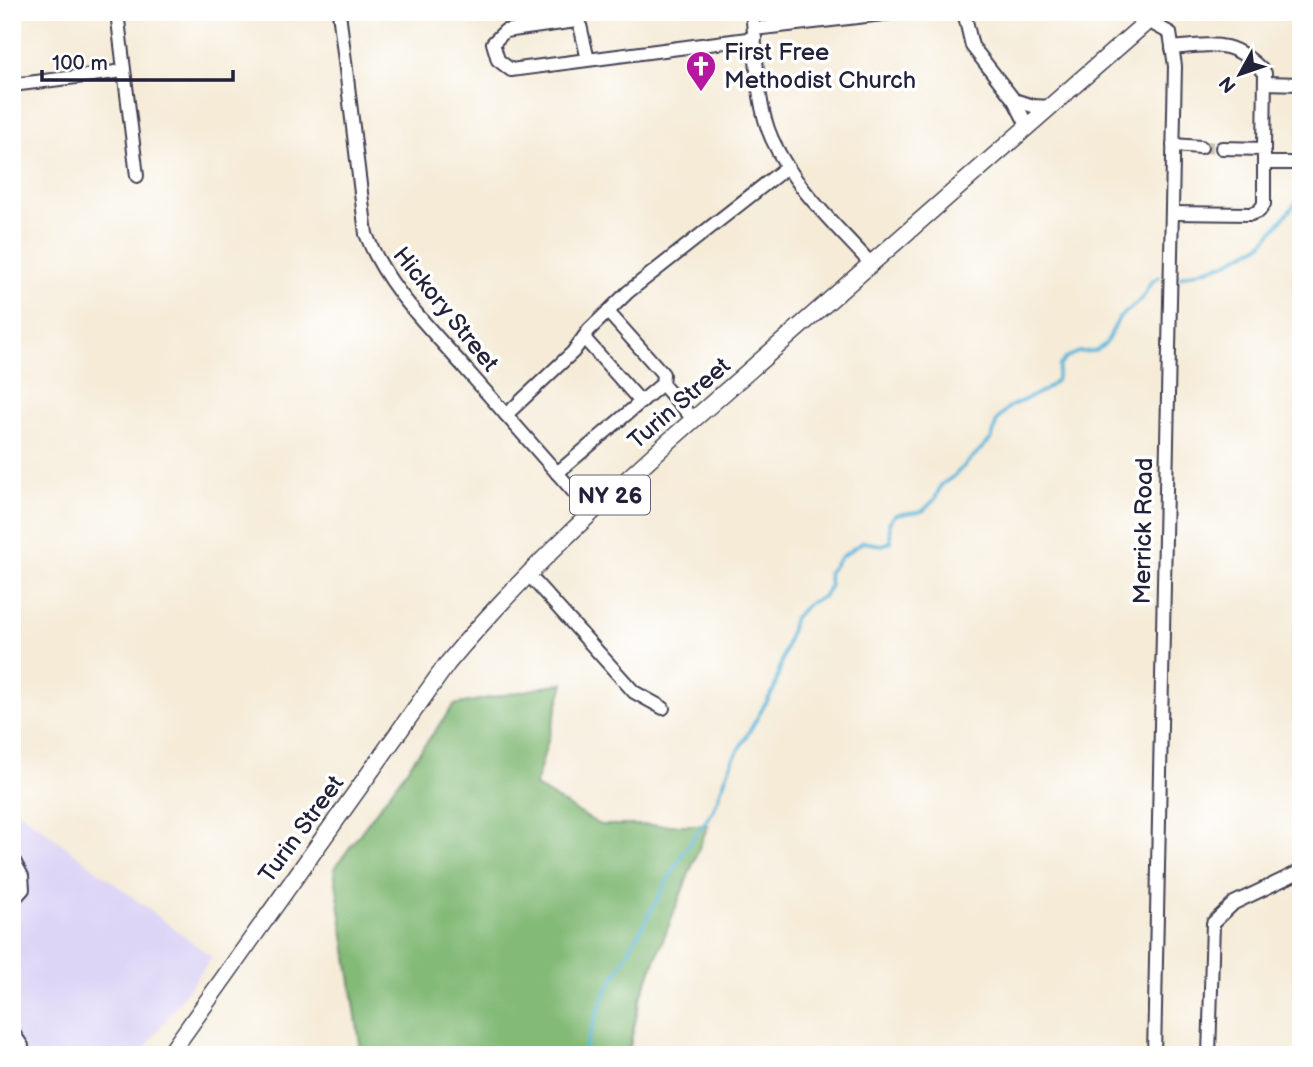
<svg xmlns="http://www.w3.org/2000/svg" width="1313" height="1067" font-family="'Balsamiq Sans',sans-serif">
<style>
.built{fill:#ddd5f6}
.forest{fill:#83ba77;stroke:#526e59;stroke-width:2}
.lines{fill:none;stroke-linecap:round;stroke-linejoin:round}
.stream{stroke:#5bb5d9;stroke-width:3.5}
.minor-tunnel{stroke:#cbc3b8;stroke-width:12;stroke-dasharray:12 6;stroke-linecap:butt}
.minor-casing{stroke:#424052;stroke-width:16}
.major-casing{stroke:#424052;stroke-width:19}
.minor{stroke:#fff;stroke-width:12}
.major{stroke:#fff;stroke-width:16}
.labels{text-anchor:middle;stroke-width:7;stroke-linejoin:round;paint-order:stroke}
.shield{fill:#fff;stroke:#646476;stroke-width:2}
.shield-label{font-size:23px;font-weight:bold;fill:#22223b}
.poi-label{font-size:24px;fill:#22223b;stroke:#fff;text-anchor:start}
.street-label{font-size:24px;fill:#22223b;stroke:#fff}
</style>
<rect width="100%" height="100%" fill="#fff"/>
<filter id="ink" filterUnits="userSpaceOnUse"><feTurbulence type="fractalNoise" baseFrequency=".0143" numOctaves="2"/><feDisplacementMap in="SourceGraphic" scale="14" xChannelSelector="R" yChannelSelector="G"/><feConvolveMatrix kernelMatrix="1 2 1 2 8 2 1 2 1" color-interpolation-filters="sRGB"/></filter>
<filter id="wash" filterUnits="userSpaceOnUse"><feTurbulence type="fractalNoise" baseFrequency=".00686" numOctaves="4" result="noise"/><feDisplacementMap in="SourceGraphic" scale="28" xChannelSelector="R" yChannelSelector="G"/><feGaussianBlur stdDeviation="1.57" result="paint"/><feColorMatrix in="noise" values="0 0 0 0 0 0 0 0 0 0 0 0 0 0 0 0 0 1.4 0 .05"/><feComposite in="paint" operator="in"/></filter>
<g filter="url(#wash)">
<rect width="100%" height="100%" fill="#f5ebd7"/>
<polygon class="built" points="12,806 212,957 140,1055 12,1055"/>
<polygon class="forest" points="564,683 535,786 600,825 708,825 640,999 628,1055 352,1055 360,1043 334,869 454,705"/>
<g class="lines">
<g class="stream">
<polyline points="1180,277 1224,264 1262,244 1301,197"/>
<polyline points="582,1055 604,996 684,851 713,811 732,761 774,689 794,618 809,603 823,597 830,585 828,573 841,557 863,542 881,545 891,542 889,523 895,515 923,511 935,499 941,485 954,476 992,438 997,420 1009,407 1045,390 1056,381 1060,365 1067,357 1079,352 1096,351 1106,343 1119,318 1142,299 1151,282 1159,277"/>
</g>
</g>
</g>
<g filter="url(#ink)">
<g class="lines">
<polyline class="minor-tunnel" points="1201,147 1222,148"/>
<g class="minor-casing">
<g id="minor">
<polyline points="117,12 137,176"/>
<path d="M339,12l27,222c20,52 61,91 98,133 42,48 85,96 127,145"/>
<path d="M752,12c5,40 3,90 20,127 22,49 65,87 100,126"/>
<polyline points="964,12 972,46 1014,100 1028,127"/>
<polyline points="1131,12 1170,33 1175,66 1154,1055"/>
<polyline points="754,29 900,12"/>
<path d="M1172,48c44,-4 61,-9 93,25l-1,76"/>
<polyline points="588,60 580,25 576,21 505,31 493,43 498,60 511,70 755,38"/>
<polyline points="1265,83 1301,84"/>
<polyline points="12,85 124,71"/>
<polyline points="1014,100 1033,106 1051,107"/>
<polyline points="1173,145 1201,147"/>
<polyline points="1264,163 1301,163"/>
<polyline points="1172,213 1251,214 1259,211 1264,204 1264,149 1222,148"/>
<polyline points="608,312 663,374 662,384"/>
<polyline points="584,338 641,402"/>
<polyline points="506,415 573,352 589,330 628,292 787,167"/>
<polyline points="557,473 662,384 694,420"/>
<polyline points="528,574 634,692 663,708"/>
<polyline points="12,858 22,876 23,889 12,901"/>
<polyline points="12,1032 22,1046 21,1055"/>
<polyline points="1209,1055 1213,923 1234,903 1301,871"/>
</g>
</g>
<g class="major-casing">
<path id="major" d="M169,1055l278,-391c67,-81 143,-151 221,-222l490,-430"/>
</g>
<use href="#minor" class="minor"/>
<use href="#major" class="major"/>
</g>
</g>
<defs>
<g id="church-pin" transform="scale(1.575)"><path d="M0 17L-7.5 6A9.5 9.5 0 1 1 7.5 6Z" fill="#b5179e" stroke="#fff"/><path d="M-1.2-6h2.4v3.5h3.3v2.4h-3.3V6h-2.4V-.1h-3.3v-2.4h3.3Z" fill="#fff"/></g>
</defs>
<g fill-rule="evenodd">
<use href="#church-pin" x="701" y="66"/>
</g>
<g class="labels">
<rect class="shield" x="570" y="475.5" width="80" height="39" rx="5"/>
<g class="shield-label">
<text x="610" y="503">NY 26</text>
</g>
<g class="poi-label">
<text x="724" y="60">First Free<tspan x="724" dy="28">Methodist Church</tspan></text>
</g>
<g class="street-label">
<text transform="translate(446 309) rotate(51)" y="8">Hickory Street</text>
<text transform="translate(679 403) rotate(-41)" y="8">Turin Street</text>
<text transform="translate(1143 531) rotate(-89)" y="8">Merrick Road</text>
<text transform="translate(301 829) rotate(-54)" y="8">Turin Street</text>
</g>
</g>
<rect width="1313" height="1067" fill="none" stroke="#fff" stroke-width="42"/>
<g transform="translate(1240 74) rotate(230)" stroke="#ffffff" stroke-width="5" paint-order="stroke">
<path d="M0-5L12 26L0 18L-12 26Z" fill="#22223b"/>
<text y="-10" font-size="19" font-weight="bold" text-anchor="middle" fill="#22223b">N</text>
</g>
<path d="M42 70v10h191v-10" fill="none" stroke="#22223b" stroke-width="3.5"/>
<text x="52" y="70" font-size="21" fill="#22223b" stroke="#ffffff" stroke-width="5" paint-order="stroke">100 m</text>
</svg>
